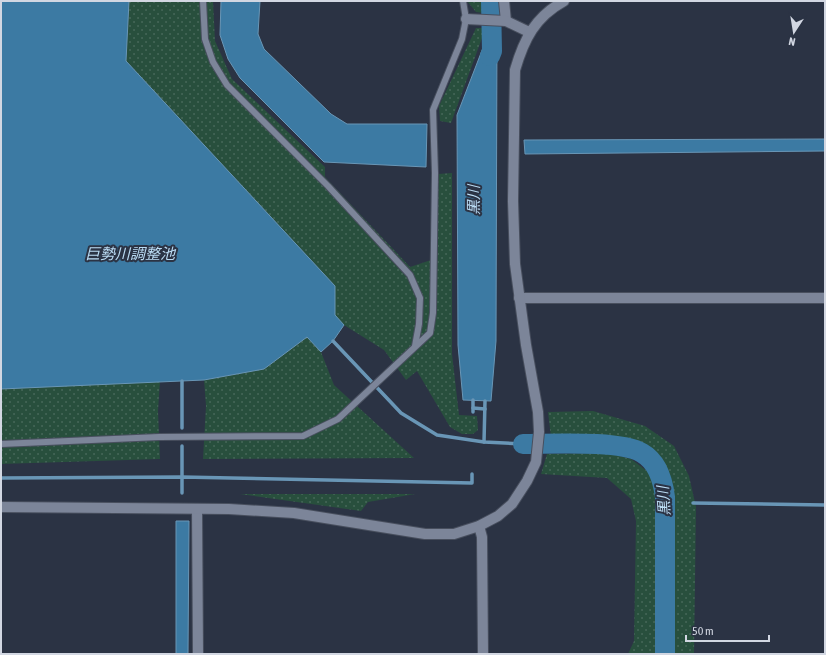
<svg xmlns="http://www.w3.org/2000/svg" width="826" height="655" font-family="'Asap Condensed','Noto Sans JP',sans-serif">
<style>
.grass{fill:url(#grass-dots)}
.water{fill:#3c7aa3;stroke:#6996b6}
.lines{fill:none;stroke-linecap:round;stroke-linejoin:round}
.stream{stroke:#6996b6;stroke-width:3.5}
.river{stroke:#3c7aa3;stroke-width:20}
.service-casing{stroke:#484f5e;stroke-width:8}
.minor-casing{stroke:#484f5e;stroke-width:12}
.tertiary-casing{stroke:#484f5e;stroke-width:12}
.service{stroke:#7c8599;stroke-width:6}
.minor{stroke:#7c8599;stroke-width:10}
.tertiary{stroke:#7c8599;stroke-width:10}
.labels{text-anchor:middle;stroke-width:4;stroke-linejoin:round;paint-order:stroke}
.water-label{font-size:15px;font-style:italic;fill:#bbdcf4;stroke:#2b3344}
</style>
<defs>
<pattern id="grass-dots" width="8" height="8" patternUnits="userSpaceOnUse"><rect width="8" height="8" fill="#284f3d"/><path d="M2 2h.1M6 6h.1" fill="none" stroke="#466859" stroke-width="1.8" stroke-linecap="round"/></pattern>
</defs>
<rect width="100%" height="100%" fill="#2b3344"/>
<g class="grass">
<polygon points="129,1 213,1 215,41 232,79 325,167 325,177 410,267 437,258 438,174 452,173 452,354 459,415 477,416 478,430 473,434 462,434 450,427 417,371 406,380 384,350 344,325 335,316 335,286 126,61"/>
<polygon points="467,1 483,1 483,13 476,12"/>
<polygon points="476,28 482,28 482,38 451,123 440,121 439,106"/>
<polygon points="307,337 321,352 334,385 414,458 203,459 206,406 204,380 264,369"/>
<polygon points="160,381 158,411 160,459 1,464 1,389"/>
<polygon points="593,411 645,426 674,446 689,476 696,507 694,654 672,654 674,493 658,460 637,445 614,439 551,437 548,412"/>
<polygon points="608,453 631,459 651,474 660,503 660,654 628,654 634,641 636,521 631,499 607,478 541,474 547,454"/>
<polygon points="240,494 415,494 368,502 361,511"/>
</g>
<g class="water">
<polygon points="1,1 129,1 126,61 335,286 335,315 344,325 333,341 321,352 307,337 264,369 204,380 1,389"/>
<polygon points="221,1 260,1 258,34 264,49 331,114 347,124 427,124 426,167 324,162 240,78 228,59 220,35"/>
<polygon points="497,28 496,341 491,401 463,400 458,345 457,115 486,40 486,30"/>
<polygon points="825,139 825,151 525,154 524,140"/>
<polygon points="176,521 189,521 188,654 176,654"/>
</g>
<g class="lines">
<g class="stream">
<polyline points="333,341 401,413 437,435 484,442"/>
<polyline points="182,381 182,428"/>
<polyline points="485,401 484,442 523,444"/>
<polyline points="473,408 485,409"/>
<polyline points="473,412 473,400"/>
<polyline points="182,446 182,493"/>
<polyline points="1,478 182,477 472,483 472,474"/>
<polyline points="693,503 825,505"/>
</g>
<g class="river">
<polyline points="490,56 492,51 491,1"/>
<path d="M523,444c28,0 98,-4 119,9 16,9 21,28 23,44v157"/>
</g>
<g class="service-casing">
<g id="service">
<polyline points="203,1 205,39 213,62 227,85 328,186 410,275 420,298 419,324 415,346"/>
<polyline points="1,444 159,437 303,436 338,419 430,333 433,313 435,173 433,110 462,39 466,19 463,1"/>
</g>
</g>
<g class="minor-casing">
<g id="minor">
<polyline points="504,1 506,21 529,32"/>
<polyline points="466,19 506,21"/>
<polyline points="519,298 825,298"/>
<polyline points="197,509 198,654"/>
<polyline points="479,526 482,537 483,654"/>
</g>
</g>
<g class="tertiary-casing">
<path id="tertiary" d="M1,507l228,2 65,4 131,21h29l25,-8 19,-10 14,-12 15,-23 9,-19 3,-30 -1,-20 -12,-67 -11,-81 -2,-63 2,-131c9,-31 20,-53 49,-69"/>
</g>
<use href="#service" class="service"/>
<use href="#minor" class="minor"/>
<use href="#tertiary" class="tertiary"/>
</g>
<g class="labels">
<g class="water-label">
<text transform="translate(474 200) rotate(-90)" y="5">黒川</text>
<text x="130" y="259">巨勢川調整池</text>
<text transform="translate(664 501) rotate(-94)" y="5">黒川</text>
</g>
</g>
<rect width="826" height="655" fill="none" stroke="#d2d7e2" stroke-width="4"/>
<g transform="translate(794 32) rotate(192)" stroke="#2b3344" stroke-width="3" paint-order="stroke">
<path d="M0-3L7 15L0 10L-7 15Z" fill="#d2d7e2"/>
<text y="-6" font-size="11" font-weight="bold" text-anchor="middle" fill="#d2d7e2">N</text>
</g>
<path d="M686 635v6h83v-6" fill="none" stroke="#d2d7e2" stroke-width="2"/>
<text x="692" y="635" font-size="12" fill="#d2d7e2" stroke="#2b3344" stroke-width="3" paint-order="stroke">50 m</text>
</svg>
